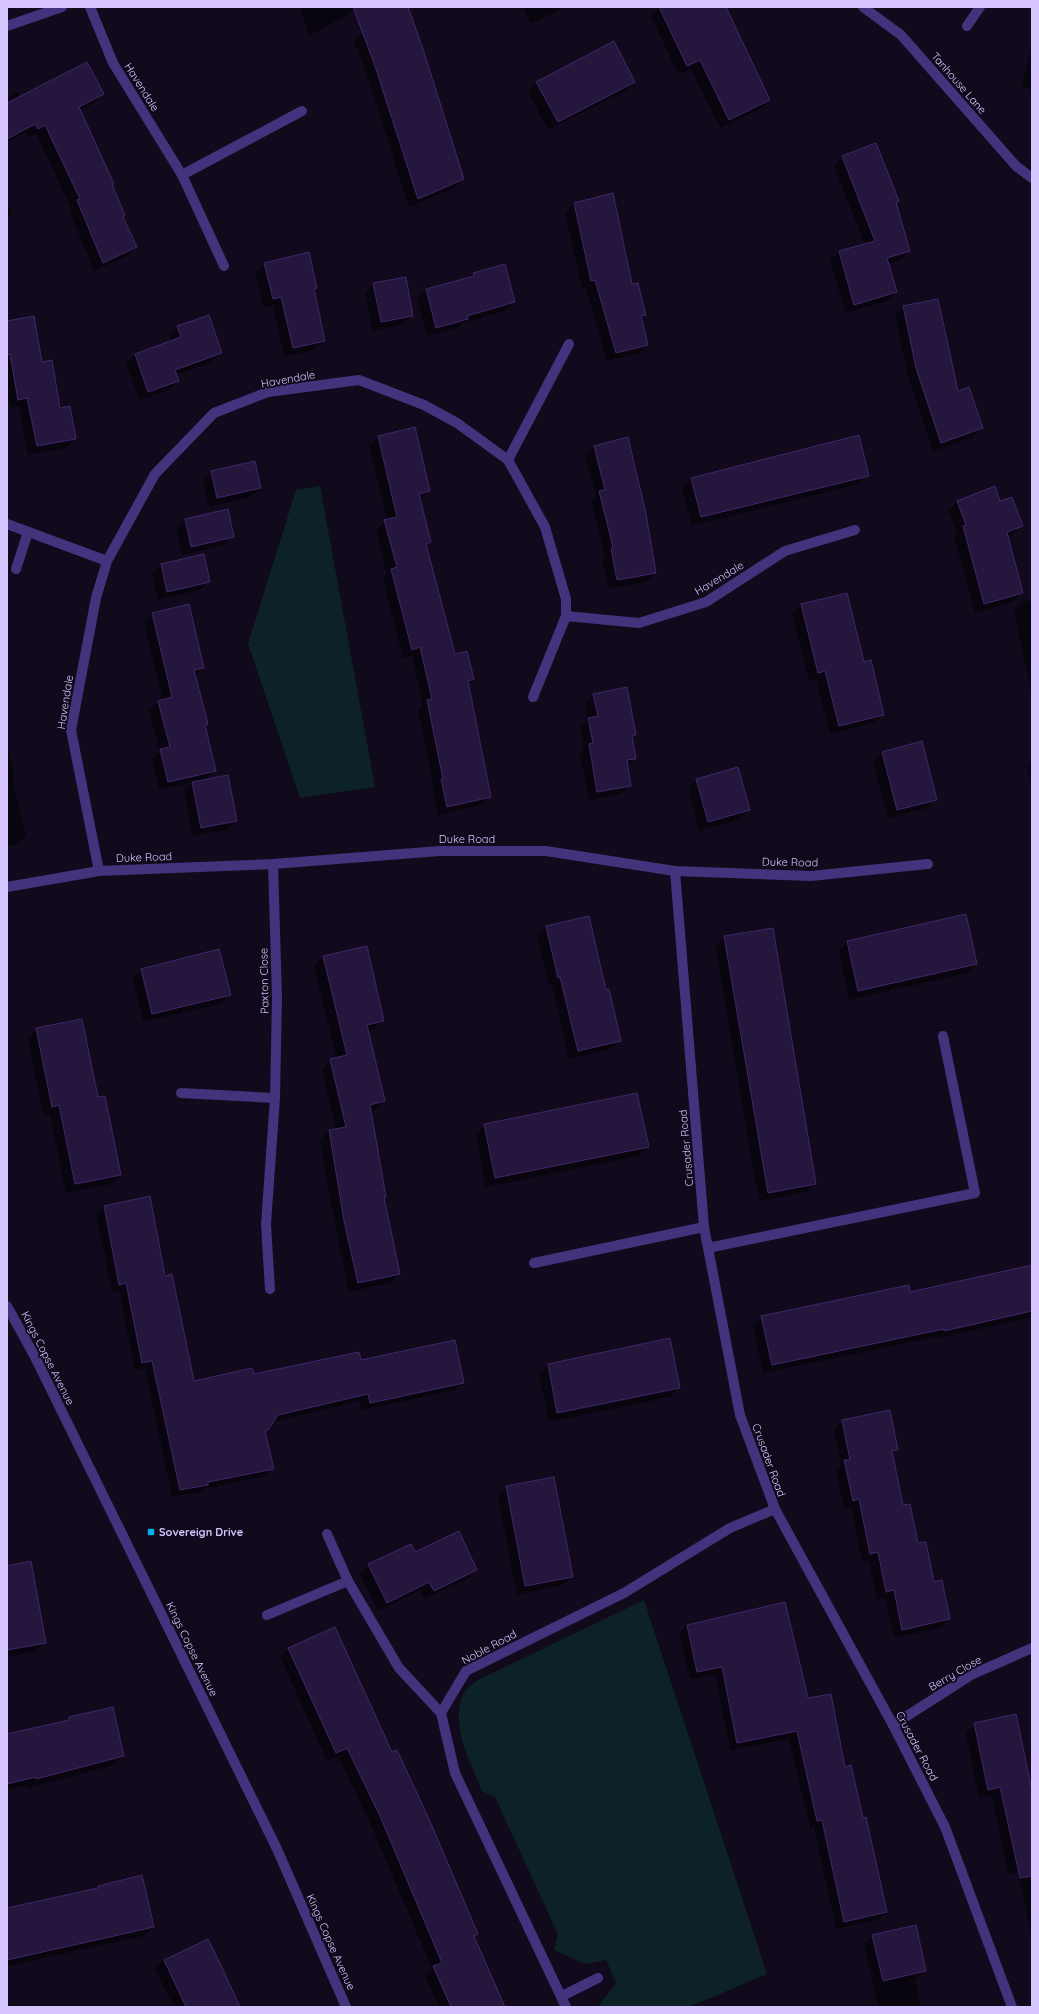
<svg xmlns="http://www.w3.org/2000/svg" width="1039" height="2014" font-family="Quicksand,sans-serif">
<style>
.green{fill:#0d2226}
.shadow{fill:#0007}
.building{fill:#25163d;stroke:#40276a}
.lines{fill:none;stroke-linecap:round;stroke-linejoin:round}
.service{stroke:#43337d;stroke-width:10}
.minor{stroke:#43337d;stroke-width:10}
.tertiary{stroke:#43337d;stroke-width:10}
.poi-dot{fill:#00adf0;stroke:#100a1c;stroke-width:1.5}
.labels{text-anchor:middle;stroke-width:4;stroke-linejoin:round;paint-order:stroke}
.street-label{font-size:11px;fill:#d6c5ff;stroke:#100a1c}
.poi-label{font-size:11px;font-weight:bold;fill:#d6c5ff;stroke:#100a1c;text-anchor:start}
</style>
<rect width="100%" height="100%" fill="#100a1c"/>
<g class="green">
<polygon points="320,486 375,787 300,798 248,644 296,490"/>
<path d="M644,1600l123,374 -78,33h-91l18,-24 -10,-23 -21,4 -31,-14 4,-16 -63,-137 -13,-6c-12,-30 -32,-64 -19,-97 2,-4 9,-9 13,-13z"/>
</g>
<g class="shadow">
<polygon points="299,7 358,7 351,13 310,35"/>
<polygon points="523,7 566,7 530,24"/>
<polygon points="661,7 709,7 769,100 760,109 720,128 691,69 678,74 651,16"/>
<polygon points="363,32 462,179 454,188 409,207 367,75 354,41"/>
<polygon points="1032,45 1032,89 1022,87"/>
<polygon points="537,82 634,82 625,91 548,130 528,91"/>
<polygon points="18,92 21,97 103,94 94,103 80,111 136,247 127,256 94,271 69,210 71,208 36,133 29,137 26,132 7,142 7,98"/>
<polygon points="843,157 898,201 895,203 909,251 900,260 888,264 896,292 887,301 846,313 830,261 839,252 865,245 834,166"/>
<polygon points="7,202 12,212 7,217"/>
<polygon points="574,204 632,285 645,314 640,319 647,345 638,354 607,361 586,288 582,289 565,213"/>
<polygon points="264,264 316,288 313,291 324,341 315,350 284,356 273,305 264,308 255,273"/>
<polygon points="473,274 514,302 505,311 463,323 458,328 427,336 417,299 426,290 468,279"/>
<polygon points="374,284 412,316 403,324 372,331 365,293"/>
<polygon points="904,307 982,428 973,437 933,451 908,377 895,316"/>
<polygon points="7,322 42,363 59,409 75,439 66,448 28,455 19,406 10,408 7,394"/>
<polygon points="178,327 221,353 212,362 176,375 178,381 169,390 139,400 126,364 135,355 171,342 169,336"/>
<polygon points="378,437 429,491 420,500 430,542 425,547 454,655 472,679 468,684 489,796 481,805 438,815 432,789 434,787 418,710 423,705 412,656 403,658 383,579 387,574 376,530 387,520 369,446"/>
<polygon points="594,447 655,573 646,582 608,589 602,558 605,556 591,501 596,496 585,456"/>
<polygon points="212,472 260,488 251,497 209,507 203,481"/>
<polygon points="868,475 859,484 692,526 682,488 691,479"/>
<polygon points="994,487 1000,503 1022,525 1013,534 1007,537 1022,593 1013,602 975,613 954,536 957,533 948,511 957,502"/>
<polygon points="227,510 233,536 224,545 182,555 176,529 185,520"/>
<polygon points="204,555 209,581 200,590 158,600 152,574 161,565"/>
<polygon points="846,594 863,663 883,714 874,723 830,734 816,679 809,681 792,614 801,605"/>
<polygon points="1032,600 1032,694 1014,611 1023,602"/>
<polygon points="153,614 203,668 194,676 207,724 204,726 215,771 205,780 236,821 227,830 192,836 184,791 193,782 159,790 152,759 160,752 149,711 158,702 163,701 144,623"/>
<polygon points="594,694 635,735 631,739 634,758 627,766 630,785 621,794 589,800 580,754 584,750 580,728 588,720 585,703"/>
<polygon points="922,742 936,799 927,808 888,818 873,762 882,753"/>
<polygon points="7,744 14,776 12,779 26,835 17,844 7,847"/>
<polygon points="1032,763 1032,785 1027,767"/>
<polygon points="696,780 749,810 740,819 699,831 688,788"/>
<polygon points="546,927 606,991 620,1040 611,1049 569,1059 552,985 549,986 537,936"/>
<polygon points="724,937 815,1183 806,1192 759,1201 715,946"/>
<polygon points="847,942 976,964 967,973 849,1000 839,951"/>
<polygon points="366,947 383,1020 374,1029 368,1031 384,1101 375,1109 370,1111 385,1197 383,1199 399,1274 390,1283 349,1292 336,1230 320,1140 329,1131 336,1130 322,1069 331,1060 337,1059 314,966 323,957"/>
<polygon points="142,970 229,995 220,1004 143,1022 133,978"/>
<polygon points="37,1029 97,1098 120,1175 111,1184 66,1193 50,1114 43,1115 28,1038"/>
<polygon points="485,1125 647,1147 639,1156 486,1187 476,1134"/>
<polygon points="149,1198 165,1277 193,1382 253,1376 463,1382 455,1390 362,1410 360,1401 273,1422 265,1432 272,1468 265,1476 203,1489 200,1492 172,1497 145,1368 135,1370 119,1290 112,1292 96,1215 104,1207"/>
<polygon points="1032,1269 1032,1317 935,1339 935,1337 763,1373 753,1325 762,1317 910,1294"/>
<polygon points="669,1340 679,1388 670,1397 549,1422 539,1374 548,1365"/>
<polygon points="843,1421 897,1449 892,1454 903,1507 949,1619 940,1628 894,1638 885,1598 877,1600 869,1560 862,1562 851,1507 844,1509 836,1470 841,1465 834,1430"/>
<polygon points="507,1487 572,1576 563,1585 517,1595 498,1496"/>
<polygon points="414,1554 476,1570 467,1579 424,1599 420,1590 378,1611 360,1574 369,1565"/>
<polygon points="7,1567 45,1642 36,1651 7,1657"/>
<polygon points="785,1603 807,1699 844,1768 886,1912 878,1920 836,1929 814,1827 810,1828 789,1739 730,1750 715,1674 690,1679 679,1633 687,1625"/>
<polygon points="289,1649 392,1753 477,1934 474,1938 504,2007 439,2007 425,1976 432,1969 371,1825 338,1756 327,1761 280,1657"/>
<polygon points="69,1718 123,1756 114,1765 28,1788 27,1785 7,1790 7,1734 8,1735 65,1722"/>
<polygon points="975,1724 1032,1794 1032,1939 1018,1872 1008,1874 992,1796 979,1798 966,1733"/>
<polygon points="98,1887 153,1927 144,1936 7,1966 7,1909 96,1890"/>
<polygon points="872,1936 925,1971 915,1980 921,2007 878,2007 864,1944"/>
<polygon points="208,1940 239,2007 174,2007 155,1969 164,1960"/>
</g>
<g class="building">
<polygon points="353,7 408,7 423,49 464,179 418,199 375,66"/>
<polygon points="659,7 726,7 770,100 729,120 700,60 687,66"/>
<polygon points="614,41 635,82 558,122 536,82"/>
<polygon points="87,62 104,94 79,107 114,184 112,185 125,215 123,217 137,247 103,263 77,200 80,199 45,125 38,129 35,124 7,139 7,103"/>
<polygon points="876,143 899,201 896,202 910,251 887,258 897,292 854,305 839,251 875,241 842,156"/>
<polygon points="613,193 632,284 638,283 646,315 641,316 648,345 616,353 595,280 591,281 574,203"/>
<polygon points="309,252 317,288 314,289 325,341 293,348 281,297 273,299 264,263"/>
<polygon points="505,264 515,302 467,316 468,319 436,328 426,289 474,276 473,273"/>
<polygon points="406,277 413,316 381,322 373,283"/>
<polygon points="938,299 958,391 969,387 983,428 941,443 916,368 903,306"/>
<polygon points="209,315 222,353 175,370 179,381 148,392 135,354 181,337 177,326"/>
<polygon points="34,316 42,362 52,360 60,408 70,406 76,439 37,446 27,398 18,400 10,354 7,355 7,321"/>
<polygon points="415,427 430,491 419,494 431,542 426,544 455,654 467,651 474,679 468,681 491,797 447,807 441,779 443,779 427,700 432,699 420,647 412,650 391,569 397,567 384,520 397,517 378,436"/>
<polygon points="859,435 869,476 701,517 691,478"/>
<polygon points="628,437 646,514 656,573 617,580 611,548 613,547 599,491 605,490 594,446"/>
<polygon points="255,461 261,488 217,498 211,471"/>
<polygon points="995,486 1000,501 1012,497 1023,526 1007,532 1023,593 984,604 963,526 966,525 957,501"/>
<polygon points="228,509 234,537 191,547 185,519"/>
<polygon points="204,554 210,582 167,592 161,564"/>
<polygon points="847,593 864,662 871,660 884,715 839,726 825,671 818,673 801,604"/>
<polygon points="189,604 204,668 194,670 208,724 205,725 216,771 168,782 160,749 170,747 158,701 172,697 152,613"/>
<polygon points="627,687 636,735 632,736 636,759 627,760 631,786 597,792 589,744 593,743 588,718 598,716 593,694"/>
<polygon points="922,741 937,800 897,810 882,752"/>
<polygon points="738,767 750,810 708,822 696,779"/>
<polygon points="228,775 237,821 201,828 192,782"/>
<polygon points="966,914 977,964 858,991 847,941"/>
<polygon points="589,916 606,990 609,989 621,1041 578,1051 560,977 558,978 546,926"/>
<polygon points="773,928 816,1184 768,1193 724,936"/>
<polygon points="367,946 384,1021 367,1025 385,1101 370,1105 386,1197 384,1197 400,1274 358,1283 344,1221 329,1130 346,1127 330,1059 347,1055 323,956"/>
<polygon points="219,949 231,995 152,1014 141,969"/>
<polygon points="82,1019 98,1097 105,1096 121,1175 75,1184 59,1105 52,1107 36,1028"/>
<polygon points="637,1093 649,1147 495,1178 484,1124"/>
<polygon points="150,1196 165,1276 172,1274 194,1381 252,1368 254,1374 359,1352 361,1360 455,1340 464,1383 370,1403 368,1394 278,1415 268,1430 265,1431 274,1469 208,1482 208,1485 180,1490 152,1361 142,1363 126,1283 119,1285 104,1206"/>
<polygon points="1032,1265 1032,1311 944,1331 944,1329 772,1365 761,1316 909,1285 910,1292"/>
<polygon points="670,1338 680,1388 557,1413 548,1364"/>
<polygon points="890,1410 898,1450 892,1451 903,1505 910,1504 918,1543 926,1542 934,1582 942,1580 950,1619 902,1630 894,1590 886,1592 878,1552 870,1554 859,1499 853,1501 844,1460 850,1460 842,1420"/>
<polygon points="554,1477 573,1577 525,1586 506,1486"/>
<polygon points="459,1531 477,1570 434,1591 429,1582 387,1603 368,1564 411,1544 415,1552"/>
<polygon points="31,1561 46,1643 7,1650 7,1566"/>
<polygon points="785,1602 808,1698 831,1694 845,1767 851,1765 863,1818 866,1817 887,1912 844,1922 822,1820 817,1821 797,1731 737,1743 722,1667 697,1672 687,1625"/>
<polygon points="335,1627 392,1752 397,1750 429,1819 478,1934 474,1936 505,2007 451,2007 433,1966 442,1963 380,1816 347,1748 336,1753 288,1648"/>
<polygon points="113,1707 124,1756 36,1779 36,1777 7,1784 7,1734 69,1720 69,1717"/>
<polygon points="1016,1714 1032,1791 1032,1876 1020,1878 1000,1787 988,1790 974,1723"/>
<polygon points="142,1875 154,1927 7,1960 7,1908 98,1888 98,1886"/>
<polygon points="916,1925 926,1971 883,1981 872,1935"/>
<polygon points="208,1939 220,1963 240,2007 186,2007 164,1960"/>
</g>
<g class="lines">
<g class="service">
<polyline points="967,26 980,7"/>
<polyline points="708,1248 975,1193 943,1036"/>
<polyline points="534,1263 704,1227"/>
<polyline points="327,1534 348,1581 399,1668 441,1713"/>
<polyline points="267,1615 348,1581"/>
</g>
<g class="minor">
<polyline points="90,7 113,63 182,175 302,111"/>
<polyline points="863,7 901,35 1016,166 1032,178"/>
<polyline points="7,26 62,7"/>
<polyline points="182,175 224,266"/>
<polyline points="508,460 569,344"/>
<polyline points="7,524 107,561"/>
<polyline points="16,569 28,532"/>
<polyline points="533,697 566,616"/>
<polyline points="99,871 71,730 96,598 107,561 155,474 214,413 268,392 359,380 424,405 457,423 508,460 545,527 566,599 566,616 639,623 706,602 785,551 855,530"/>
<polyline points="675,871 704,1227 740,1415 775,1509 893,1725 945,1827 1012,2007"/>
<polyline points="7,887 99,871 273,864 440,851 546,851 675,871 811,876 928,864"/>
<polyline points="181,1093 275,1098"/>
<polyline points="270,1289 266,1224 275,1098 277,998 273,864"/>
<polyline points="893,1725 971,1675 1032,1648"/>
<polyline points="562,1996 598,1978"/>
<polyline points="566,2007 455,1773 441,1713 466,1671 624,1593 730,1528 775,1509"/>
</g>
<polyline class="tertiary" points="7,1306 35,1357 277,1849 346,2007"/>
</g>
<rect class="poi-dot" x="147" y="1528" width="8" height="8" rx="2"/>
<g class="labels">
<g class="street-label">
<text transform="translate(959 83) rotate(49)" y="4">Tanhouse Lane</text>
<text transform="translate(142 87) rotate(58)" y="4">Havendale</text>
<text transform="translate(288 379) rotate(-10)" y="4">Havendale</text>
<text transform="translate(719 578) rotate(-31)" y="4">Havendale</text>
<text transform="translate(65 702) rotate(-81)" y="4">Havendale</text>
<text x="467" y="843">Duke Road</text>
<text transform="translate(144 857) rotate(-2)" y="4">Duke Road</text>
<text transform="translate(790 862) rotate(1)" y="4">Duke Road</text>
<text transform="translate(264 981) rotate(-91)" y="4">Paxton Close</text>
<text transform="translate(686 1148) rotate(-95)" y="4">Crusader Road</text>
<text transform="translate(48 1358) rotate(63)" y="4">Kings Copse Avenue</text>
<text transform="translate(769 1460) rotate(70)" y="4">Crusader Road</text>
<text transform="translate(489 1647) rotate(-28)" y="4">Noble Road</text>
<text transform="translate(192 1649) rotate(64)" y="4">Kings Copse Avenue</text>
<text transform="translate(955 1673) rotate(-30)" y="4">Berry Close</text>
<text transform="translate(917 1746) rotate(62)" y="4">Crusader Road</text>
<text transform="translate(331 1942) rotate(66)" y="4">Kings Copse Avenue</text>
</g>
<g class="poi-label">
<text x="159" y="1536">Sovereign Drive</text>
</g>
</g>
<rect width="1039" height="2014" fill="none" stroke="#d6c5ff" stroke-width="16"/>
</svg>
